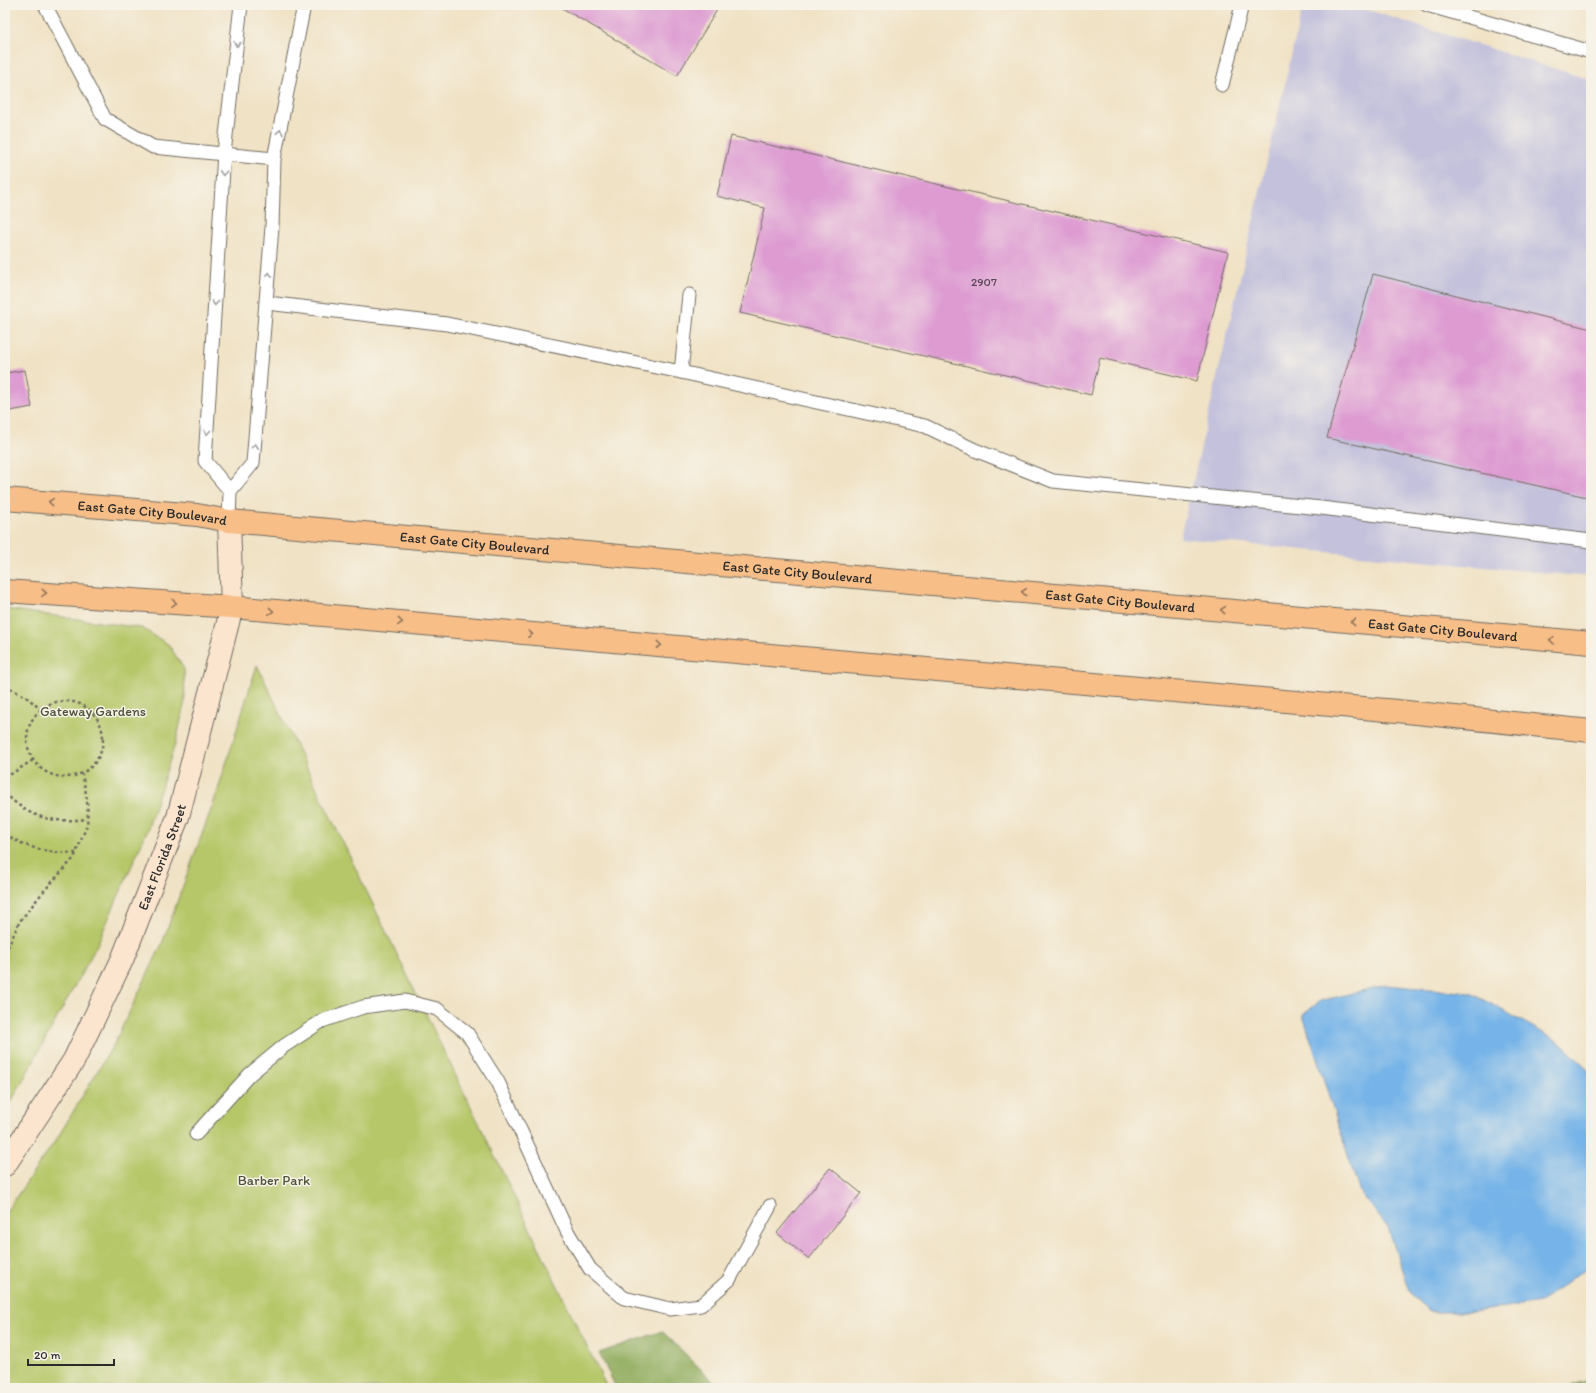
<svg xmlns="http://www.w3.org/2000/svg" width="1596" height="1393" font-family="Itim,sans-serif">
<style>
.industrial{fill:#c3c1db}
.green{fill:#b6c769;stroke:#70794a}
.forest{fill:#90ac5d;stroke:#5e6c44}
.water{fill:#75b3e8;stroke:#506f8a}
.building{fill:#dd9bd2}
.lines{fill:none;stroke-linecap:round;stroke-linejoin:round}
.service-casing{stroke:#706b61;stroke-width:15}
.secondary-casing{stroke:#706b61;stroke-width:24}
.primary-casing{stroke:#706b61;stroke-width:24}
.path{stroke:#706b61;stroke-width:2.5;stroke-dasharray:3 3;stroke-linecap:butt}
.service{stroke:#fff;stroke-width:13}
.secondary{stroke:#fce5cf;stroke-width:22}
.primary{stroke:#f7be88;stroke-width:22}
.oneway{stroke:#a0a0a0}
.oneway2{stroke:#91745a}
.labels{text-anchor:middle;stroke-width:3;stroke-linejoin:round;paint-order:stroke}
.number-label{font-size:12px;fill:#584755}
.street-label{font-size:14px;fill:#2b2b2b;stroke:#f7f3e8}
.park-label{font-size:14px;fill:#4e523a;stroke:#f7f3e8}
</style>
<rect width="100%" height="100%" fill="#f7f3e8"/>
<filter id="ink" filterUnits="userSpaceOnUse"><feTurbulence type="fractalNoise" baseFrequency=".025" numOctaves="2"/><feDisplacementMap in="SourceGraphic" scale="8" xChannelSelector="R" yChannelSelector="G"/><feConvolveMatrix kernelMatrix="1 2 1 2 8 2 1 2 1" color-interpolation-filters="sRGB"/></filter>
<filter id="wash" filterUnits="userSpaceOnUse"><feTurbulence type="fractalNoise" baseFrequency=".012" numOctaves="4" result="noise"/><feDisplacementMap in="SourceGraphic" scale="16" xChannelSelector="R" yChannelSelector="G"/><feGaussianBlur stdDeviation="0.9" result="paint"/><feColorMatrix in="noise" values="0 0 0 0 0 0 0 0 0 0 0 0 0 0 0 0 0 1.4 0 .05"/><feComposite in="paint" operator="in"/></filter>
<g filter="url(#wash)">
<rect width="100%" height="100%" fill="#f0e2c5"/>
<polygon class="industrial" points="1303,5 1352,5 1591,80 1591,577 1180,538"/>
<g class="green">
<polygon points="5,609 142,628 169,645 184,669 185,701 177,738 147,831 96,947 5,1113"/>
<polygon points="257,665 607,1388 5,1388 5,1213 58,1137 115,1042 161,946 216,796"/>
</g>
<g class="forest">
<polygon points="662,1331 720,1388 616,1388 599,1353"/>
<polygon points="1591,1376 1591,1388 1563,1388 1587,1381"/>
</g>
<polygon class="water" points="1386,985 1471,993 1558,1041 1591,1072 1591,1262 1588,1267 1540,1302 1473,1312 1430,1312 1410,1294 1388,1228 1359,1190 1303,1015 1320,1001"/>
<g id="blocks">
<g class="building">
<polygon points="557,5 720,5 677,76"/>
<polygon points="731,136 1228,252 1197,381 1100,358 1091,395 740,313 765,208 717,196"/>
<polygon points="1373,274 1591,329 1591,498 1327,438"/>
<polygon points="6,369 6,373 25,370 32,407 5,412"/>
<polygon points="830,1168 861,1193 809,1259 777,1233"/>
</g>
</g>
</g>
<g filter="url(#ink)">
<use href="#blocks" fill-opacity="0" stroke="#706b61" stroke-width="1"/>
<g class="lines">
<g class="service-casing">
<g id="service">
<polyline points="45,5 105,119 153,147 274,159"/>
<polyline points="1427,5 1591,52"/>
<polyline points="1222,85 1242,5"/>
<polyline points="267,303 447,324 681,372 689,295"/>
<polyline points="681,372 925,426 975,450 1053,481 1321,508 1591,541"/>
<polyline points="230,491 205,461 224,153 241,5"/>
<polyline points="229,521 230,491 253,463 272,227 274,159 304,5"/>
<polyline points="196,1134 249,1075 284,1046 322,1021 363,1007 405,1001 437,1009 467,1033 498,1082 567,1231 590,1269 624,1298 670,1309 701,1305 729,1280 770,1206"/>
</g>
</g>
<g class="secondary-casing">
<g id="secondary">
<path id="s1" d="M5,1165l69,-105 48,-100 56,-143 54,-210 -3,-86"/>
</g>
</g>
<g class="primary-casing">
<g id="primary">
<path id="s2" d="M5,499l192,16 32,6 1362,122"/>
<polyline points="5,591 232,607 1397,711 1591,731"/>
</g>
</g>
<g class="path">
<polyline points="5,685 29,699 40,709"/>
<polyline points="5,689 8,686"/>
<circle cx="65" cy="739" r="38"/>
<polyline points="5,778 33,760"/>
<path d="M5,793c25,26 48,30 82,26"/>
<path d="M5,834c22,15 45,19 71,19"/>
<path d="M5,953l15,-32 23,-29 31,-34 13,-33c2,-20 -1,-32 -5,-51"/>
</g>
<use href="#service" class="service"/>
<use href="#secondary" class="secondary"/>
<use href="#primary" class="primary"/>
</g>
<defs><path id="oneway-chevron" d="M-2-3.5L2.5 0L-2 3.5" fill="none" stroke-width="1.6" stroke-linecap="round" stroke-linejoin="round"/></defs>
<g class="oneway">
<use href="#oneway-chevron" transform="translate(237 44) rotate(97)"/>
<use href="#oneway-chevron" transform="translate(280 132) rotate(-79)"/>
<use href="#oneway-chevron" transform="translate(223 173) rotate(94)"/>
<use href="#oneway-chevron" transform="translate(269 275) rotate(-86)"/>
<use href="#oneway-chevron" transform="translate(215 303) rotate(94)"/>
<use href="#oneway-chevron" transform="translate(207 432) rotate(94)"/>
<use href="#oneway-chevron" transform="translate(255 446) rotate(-85)"/>
</g>
<g class="oneway2">
<use href="#oneway-chevron" transform="translate(51 502) rotate(-175)"/>
<use href="#oneway-chevron" transform="translate(1024 592) rotate(-175)"/>
<use href="#oneway-chevron" transform="translate(44 593) rotate(4)"/>
<use href="#oneway-chevron" transform="translate(174 603) rotate(4)"/>
<use href="#oneway-chevron" transform="translate(1223 610) rotate(-175)"/>
<use href="#oneway-chevron" transform="translate(271 611) rotate(5)"/>
<use href="#oneway-chevron" transform="translate(400 622) rotate(5)"/>
<use href="#oneway-chevron" transform="translate(1353 622) rotate(-175)"/>
<use href="#oneway-chevron" transform="translate(530 634) rotate(5)"/>
<use href="#oneway-chevron" transform="translate(1552 640) rotate(-175)"/>
<use href="#oneway-chevron" transform="translate(659 645) rotate(5)"/>
</g>
</g>
<g class="labels">
<g class="number-label">
<text x="984" y="286">2907</text>
</g>
<g class="street-label">
<text dy="5" stroke="none"><textPath href="#s2" startOffset="148">East Gate City Boulevard</textPath></text>
<text dy="5" stroke="none"><textPath href="#s2" startOffset="472">East Gate City Boulevard</textPath></text>
<text dy="5" stroke="none"><textPath href="#s2" startOffset="796">East Gate City Boulevard</textPath></text>
<text dy="5" stroke="none"><textPath href="#s2" startOffset="1120">East Gate City Boulevard</textPath></text>
<text dy="5" stroke="none"><textPath href="#s2" startOffset="1444">East Gate City Boulevard</textPath></text>
<text dy="5" stroke="none"><textPath href="#s1" startOffset="347">East Florida Street</textPath></text>
</g>
<g class="park-label">
<text x="93" y="716">Gateway Gardens</text>
<text x="274" y="1185">Barber Park</text>
</g>
</g>
<rect width="1596" height="1393" fill="none" stroke="#f7f3e8" stroke-width="20"/>
<path d="M28 1359v6h86v-6" fill="none" stroke="#2b2b2b" stroke-width="2"/>
<text x="34" y="1359" font-size="12" fill="#2b2b2b" stroke="#f7f3e8" stroke-width="3" paint-order="stroke">20 m</text>
</svg>
